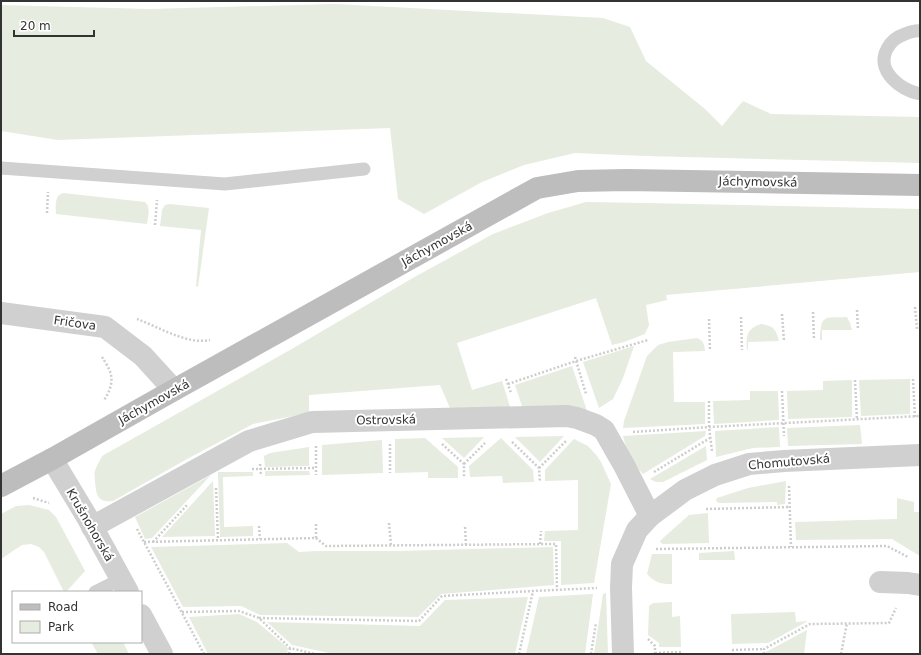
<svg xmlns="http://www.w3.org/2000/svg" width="921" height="655" font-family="'DejaVu Sans',sans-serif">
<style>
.green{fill:#e6ecdf}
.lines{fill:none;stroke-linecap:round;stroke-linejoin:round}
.path{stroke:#cdcdcd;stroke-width:2.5;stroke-dasharray:2 2;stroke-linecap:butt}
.lane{stroke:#d0d0d0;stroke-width:13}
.street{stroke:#d0d0d0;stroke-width:22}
.secondary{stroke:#bdbdbd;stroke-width:22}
.labels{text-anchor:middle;stroke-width:4;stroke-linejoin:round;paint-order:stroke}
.street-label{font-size:12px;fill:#333;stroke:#fff}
</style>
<rect width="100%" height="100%" fill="#fff"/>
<g class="green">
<polygon points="335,4 603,18 630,27 646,61 705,109 722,126 743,101 771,114 920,117 920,163 646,156 575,153 524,165 482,182 424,214 398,199 390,128 58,140 1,131 1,5 149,9"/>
<path d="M63,193l82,9c6,5 3,15 2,22l-91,-10c0,-8 -2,-18 7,-21z"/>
<path d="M586,202l59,1 275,6v63l-254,23 1,5 -21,5 3,20 -4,9 -21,8 -12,3 -16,-47 -139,45 15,47 30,-9 10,32 -62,-5 -10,-23 -131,10v18l-56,11 -66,35 -74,42c-16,2 -17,-7 -18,-20 0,-3 -1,-7 0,-10 1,-5 5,-10 7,-15l188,-106 121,-71 82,-45 55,-21z"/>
<polygon points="170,204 209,208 198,287 196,286 201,230 160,226 162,210 165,205"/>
<path d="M847,317l3,6 2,7h-30v10h-2c1,-26 3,-22 27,-23z"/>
<path d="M761,324c12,2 15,4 18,17l-31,1v8h-1c-1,-14 -1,-21 14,-26z"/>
<path d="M697,338c7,3 7,6 8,13l-32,1 1,50h31v22l-82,4 1,-7 23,-65 11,-11 10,-3z"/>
<polygon points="634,346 623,378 613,399 599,408 583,362"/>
<polygon points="572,366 587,411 524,412 515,385"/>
<polygon points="910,379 910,414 861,416 859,380"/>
<polygon points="852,380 852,417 788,419 787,391 823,390 823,381"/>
<polygon points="750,391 778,391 779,420 714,424 713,401 750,400"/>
<polygon points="860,425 862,444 788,446 787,428"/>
<polygon points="779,427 780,447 753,448 716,457 715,431"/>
<polygon points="706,431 705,436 643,474 629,459 623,436"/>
<polygon points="564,436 540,462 515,437"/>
<polygon points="484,437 464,458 442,438"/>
<polygon points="425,438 458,467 458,478 428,478 428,472 395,473 395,439"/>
<polygon points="501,438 533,470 534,482 503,483 502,476 470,477 469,466"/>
<polygon points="574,439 588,446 597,456 601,462 611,484 594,583 561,585 561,541 544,541 545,531 578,530 578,480 545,481 545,470"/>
<polygon points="382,440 383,473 322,475 322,445"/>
<polygon points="706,446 707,460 663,482 656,482 650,479"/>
<polygon points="309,447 309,466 265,467 264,456 270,453"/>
<polygon points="265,471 309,471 310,475 265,476"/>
<polygon points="218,472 253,472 253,476 223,477 224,527 253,526 253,536 220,537"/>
<polygon points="211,475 152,538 145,539 135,517"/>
<polygon points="213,481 215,536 162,537"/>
<polygon points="786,481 785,504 777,505 777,502 719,503 716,501 717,498 748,488"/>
<polygon points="897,498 914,502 914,512 920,512 920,556 892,539 796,540 795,522 897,519"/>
<polygon points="29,505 49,510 56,517 85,571 66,592 64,592 44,552 39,547 31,544 22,545 1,559 1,514 16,506"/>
<polygon points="708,513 709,543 663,544 660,542 661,540 689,515"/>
<polygon points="287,543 299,552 316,551 397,551 553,547 554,585 441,594 418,617 260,615 241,606 183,607 151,547"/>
<polygon points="734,551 735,560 699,560 699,553"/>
<path d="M652,554h20v30c-11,0 -17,-1 -25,-10z"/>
<polygon points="606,593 608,654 594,654 603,594"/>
<polygon points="593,594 585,654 526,654 539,597"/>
<polygon points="528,597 515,654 334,654 292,645 267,622 420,626 445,600"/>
<polygon points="672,602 672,617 680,616 681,647 659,647 659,643 648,635 649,606 653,603"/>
<polygon points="795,612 796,622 808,621 768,643 732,644 731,614"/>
<polygon points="239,614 257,622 288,648 287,654 208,654 189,617"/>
<polygon points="807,630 804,654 766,654 766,652"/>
<polygon points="91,642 123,642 129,654 98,654"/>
</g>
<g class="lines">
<g class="path">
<polyline points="47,213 48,192"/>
<polyline points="155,225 157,200"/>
<polyline points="915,307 917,329"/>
<polyline points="857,310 858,330"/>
<polyline points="813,312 814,340"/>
<polyline points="782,314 784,341"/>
<polyline points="741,317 742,350"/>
<path d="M137,319c22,8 50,26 73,21"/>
<polyline points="709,319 710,351"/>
<path d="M102,357c3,5 8,12 9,18 2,8 -2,18 -7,25"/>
<polyline points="575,357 586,394"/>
<polyline points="506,379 511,393"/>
<polyline points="913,379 915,417"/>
<polyline points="855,380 857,420"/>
<polyline points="508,384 576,361 648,340"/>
<polyline points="782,391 784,436"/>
<polyline points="709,401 709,427 712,451"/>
<polyline points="633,432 709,427 920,416"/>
<polyline points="512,442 539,468 540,482"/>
<polyline points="390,444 390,473"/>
<polyline points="442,444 464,464 464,477"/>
<polyline points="316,446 316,475"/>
<polyline points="260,464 261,476"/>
<polyline points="464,464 485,443"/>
<polyline points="539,468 566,441"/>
<polyline points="252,469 316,468"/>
<polyline points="654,472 710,438"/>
<polyline points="789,486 791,547"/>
<polyline points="216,488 218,540"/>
<polyline points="33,498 49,503"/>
<polyline points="706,509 790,507"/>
<polyline points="389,523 391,545"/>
<polyline points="259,526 260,539"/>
<polyline points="465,527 466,545"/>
<polyline points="137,529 204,654"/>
<polyline points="316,538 316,524"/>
<polyline points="144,542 316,538 326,546 556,544 557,589"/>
<polyline points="153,542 188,504"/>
<polyline points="540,544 541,531"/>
<polyline points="656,549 887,546 908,557"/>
<polyline points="182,612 239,611 259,618 290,648 315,654"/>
<polyline points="259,618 419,621 442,596 533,591 597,588"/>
<polyline points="648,639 655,646 655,654"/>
<polyline points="732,650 764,649"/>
<polyline points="655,653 681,652"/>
<polyline points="289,654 290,648"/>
<polyline points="519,654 533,591"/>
<polyline points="591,654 596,623"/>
<polyline points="764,654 764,649 810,624 889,623 896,608"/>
<polyline points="841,654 847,623"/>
</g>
<g class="lane">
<path d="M920,31c-5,-1 -10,1 -15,3 -9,3 -14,7 -18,15 -12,22 14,41 33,45"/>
<polyline points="1,168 225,184 364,169"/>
<polyline points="95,592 121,579"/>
</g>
<g class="street">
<polyline points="1,313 105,327 143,356 174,390"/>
<polyline points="52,459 87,517 128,592"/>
<polyline points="92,527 249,441 312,422 567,416 577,418 596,425 604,430 625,467 650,516"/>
<polyline points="880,582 908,583 920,585"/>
<polyline points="141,615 162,654"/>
<polyline points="623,654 621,588 622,564 637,530 650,516 685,490 715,475 749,464 784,461 920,455"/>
</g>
<polyline class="secondary" points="1,486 52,459 174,390 537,188 578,181 627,180 920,185"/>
</g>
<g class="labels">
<g class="street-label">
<text transform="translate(758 182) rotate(1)" y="4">Jáchymovská</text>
<text transform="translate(437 244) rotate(-29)" y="4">Jáchymovská</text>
<text transform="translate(75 323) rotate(8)" y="4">Fričova</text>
<text transform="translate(154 402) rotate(-29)" y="4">Jáchymovská</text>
<text transform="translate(386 420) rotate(-1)" y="4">Ostrovská</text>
<text transform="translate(789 462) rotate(-5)" y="4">Chomutovská</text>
<text transform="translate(90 525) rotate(60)" y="4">Krušnohorská</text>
</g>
</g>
<rect width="921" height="655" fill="none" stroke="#333333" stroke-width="4"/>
<rect x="12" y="591" width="130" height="52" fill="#ffffff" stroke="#adadad"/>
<rect x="20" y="604" width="20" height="6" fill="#bdbdbd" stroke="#adadad"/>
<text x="48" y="611" font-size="12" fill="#333333">Road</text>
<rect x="20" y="621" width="20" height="12" fill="#e6ecdf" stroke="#adadad"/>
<text x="48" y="631" font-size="12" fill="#333333">Park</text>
<path d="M14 30v6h80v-6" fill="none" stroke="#333333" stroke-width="2"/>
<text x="20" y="30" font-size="12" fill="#333333" stroke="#ffffff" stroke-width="3" paint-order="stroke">20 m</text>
</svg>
